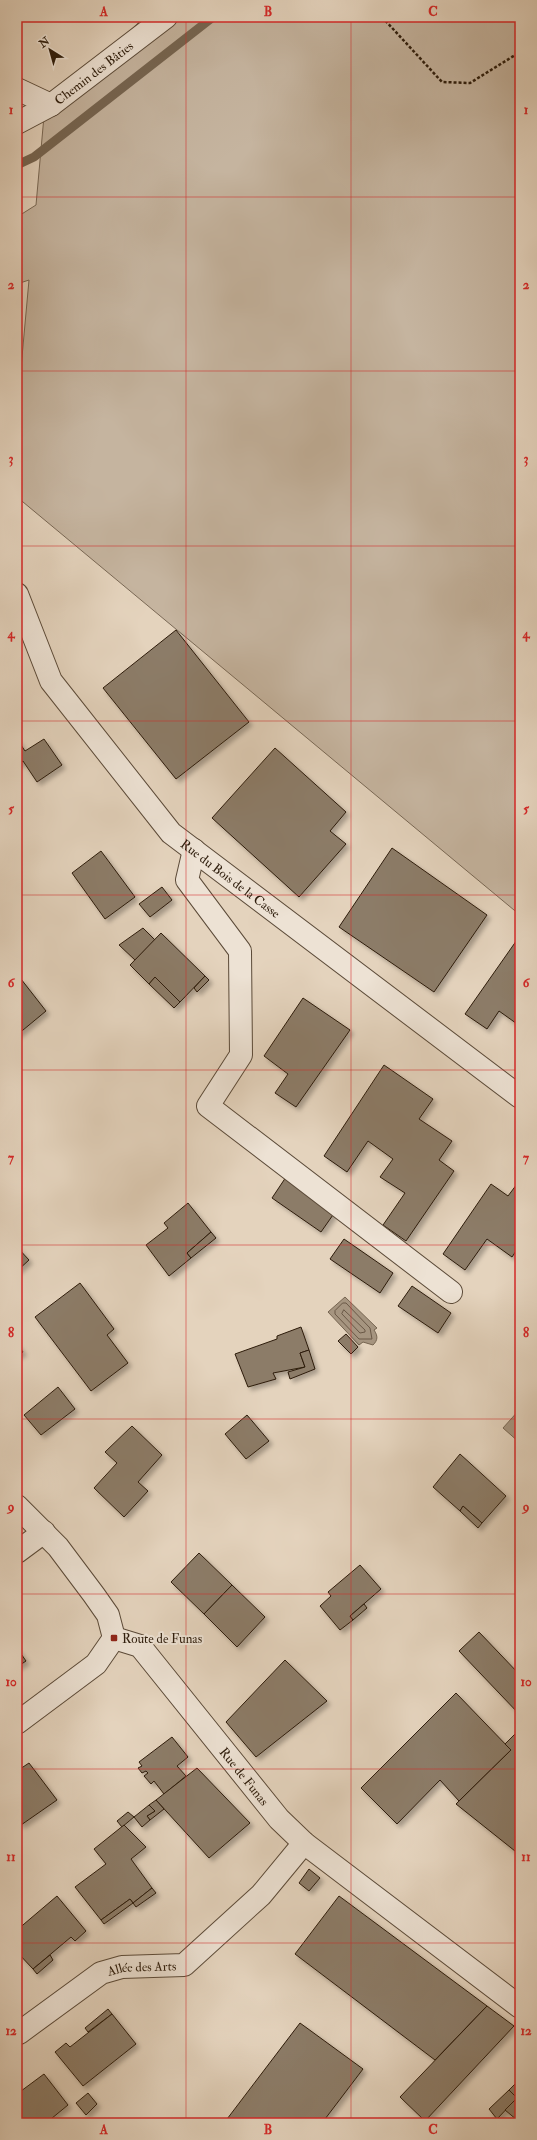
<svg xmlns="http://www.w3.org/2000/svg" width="537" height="2140" font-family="'IM FELL Double Pica',serif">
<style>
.green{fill:#c5b49f;stroke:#796855}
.water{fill:#a69580;stroke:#766551}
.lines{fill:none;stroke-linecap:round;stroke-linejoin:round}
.shore{stroke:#6a5846;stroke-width:1}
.stream{stroke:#766551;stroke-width:9}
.building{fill:#8c7b68;stroke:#2d1c0b;filter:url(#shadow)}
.minor-casing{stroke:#5b4a38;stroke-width:24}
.path{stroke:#2d1c0b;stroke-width:2.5;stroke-dasharray:3 2;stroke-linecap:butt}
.minor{stroke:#ede2d4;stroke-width:22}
.grid{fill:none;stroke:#d62828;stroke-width:1;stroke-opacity:0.55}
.poi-dot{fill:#8f2418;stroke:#ede2d4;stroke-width:1.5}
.labels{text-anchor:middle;stroke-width:4;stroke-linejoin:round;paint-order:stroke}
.street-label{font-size:13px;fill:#2d1c0b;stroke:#ede2d4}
.poi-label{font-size:13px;fill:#2d1c0b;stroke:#ede2d4;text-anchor:start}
.neatline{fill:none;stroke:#d62828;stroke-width:1.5}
.grid-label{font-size:13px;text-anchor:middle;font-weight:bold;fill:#d62828}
</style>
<defs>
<filter id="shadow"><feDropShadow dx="3.5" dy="3.5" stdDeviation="2" flood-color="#0004"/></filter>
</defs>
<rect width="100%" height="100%" fill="#e4d3bd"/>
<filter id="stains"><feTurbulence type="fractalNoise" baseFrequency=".005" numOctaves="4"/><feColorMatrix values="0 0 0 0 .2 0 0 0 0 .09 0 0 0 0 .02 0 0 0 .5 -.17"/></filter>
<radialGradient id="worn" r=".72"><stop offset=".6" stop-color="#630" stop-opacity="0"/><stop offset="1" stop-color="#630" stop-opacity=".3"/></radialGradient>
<polygon class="green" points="144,17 520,17 520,915 17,497 17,412 29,280 17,284 17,217 36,205 44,116"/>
<g class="water">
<path d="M345,1297l32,31 -3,2c4,6 4,10 -1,15l-10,-3 -4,3 -31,-33z"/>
<polygon points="520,1409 520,1443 503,1428"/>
</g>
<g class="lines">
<g class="shore">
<polygon points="343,1303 346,1303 370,1328 372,1339 359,1339 335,1314 335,1311"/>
<polygon points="344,1310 365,1330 365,1332 360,1333 342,1314"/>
</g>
<polyline class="stream" points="17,165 34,157 213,17"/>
</g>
<g class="building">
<polygon points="176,630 249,722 176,779 103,688"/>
<polygon points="17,739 25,751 44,739 62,765 37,782 23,761 17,765"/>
<polygon points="275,748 346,812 330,831 346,844 299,897 212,818"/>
<polygon points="392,848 487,915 434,992 339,927"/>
<polygon points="101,851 135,897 105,919 72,873"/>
<polygon points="162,887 172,900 150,917 139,904"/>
<polygon points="143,928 155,940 135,960 119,945"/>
<polygon points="161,933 205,976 180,1002 155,977 149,984 130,965"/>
<polygon points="519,937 520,1026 499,1011 487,1029 465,1014"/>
<polygon points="205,976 209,980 197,992 194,988"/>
<polygon points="155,977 180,1002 174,1008 149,984"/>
<polygon points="21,979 46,1011 17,1035 17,983"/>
<polygon points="303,998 350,1030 296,1107 275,1093 288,1074 264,1056"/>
<polygon points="384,1065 433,1099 419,1119 452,1141 439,1160 454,1171 406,1241 383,1225 405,1193 380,1177 393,1159 368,1141 347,1172 324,1156"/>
<polygon points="286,1177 335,1212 321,1232 272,1198"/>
<polygon points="520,1180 520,1245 512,1257 487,1239 465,1270 443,1254 491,1184 508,1196"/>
<polygon points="188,1203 211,1232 187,1253 191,1258 169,1276 146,1245 168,1228 164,1223"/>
<polygon points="211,1232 216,1238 191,1258 187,1253"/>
<polygon points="344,1239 393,1273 380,1293 330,1259"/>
<polygon points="17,1247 29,1260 17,1271"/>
<polygon points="80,1283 114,1329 107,1335 128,1363 91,1391 35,1317"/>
<polygon points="412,1286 451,1313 438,1333 398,1306"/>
<polygon points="301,1327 309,1350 300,1353 305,1367 273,1373 276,1379 248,1387 235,1354 277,1339 277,1336"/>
<polygon points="346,1334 358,1347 351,1354 338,1341"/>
<polygon points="17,1344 23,1352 17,1356"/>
<polygon points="309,1350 315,1369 290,1379 288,1372 305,1367 300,1353"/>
<polygon points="58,1387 75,1409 41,1435 24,1415"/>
<polygon points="247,1415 269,1441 246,1459 225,1434"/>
<polygon points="132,1426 162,1455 138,1482 148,1491 124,1517 94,1488 117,1463 105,1452"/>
<polygon points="460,1454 506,1496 482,1523 463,1506 460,1511 433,1487"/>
<polygon points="463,1506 482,1523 478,1528 460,1511"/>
<polygon points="199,1553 232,1585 204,1614 171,1582"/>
<polygon points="360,1565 381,1589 350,1616 353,1620 340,1630 320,1606 331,1596 328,1592"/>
<polygon points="232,1585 265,1617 237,1647 204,1614"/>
<polygon points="364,1604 367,1608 353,1620 350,1616"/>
<polygon points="479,1632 520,1675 520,1715 459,1651"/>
<polygon points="17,1648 26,1661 17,1667"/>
<polygon points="285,1660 327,1701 256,1757 226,1722"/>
<polygon points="456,1693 511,1750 459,1801 440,1780 397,1824 361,1788"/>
<polygon points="515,1734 520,1738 520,1855 456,1804 511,1750 505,1744"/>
<polygon points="172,1737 188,1757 177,1766 186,1776 164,1794 154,1781 151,1784 144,1776 148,1773 146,1771 142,1773 138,1768 142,1766 139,1762"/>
<polygon points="29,1763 57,1800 21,1825 17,1820 17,1771"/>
<polygon points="197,1768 250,1823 209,1858 156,1800"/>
<polygon points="156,1800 164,1809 150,1820 147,1816 155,1811 149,1805"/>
<polygon points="149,1805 155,1811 147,1816 150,1820 142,1827 134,1817"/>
<polygon points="128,1812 134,1817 122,1827 117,1821"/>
<polygon points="124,1825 146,1847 131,1859 152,1888 133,1903 130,1899 101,1920 75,1887 106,1864 94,1849"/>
<polygon points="309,1869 320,1878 309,1891 299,1883"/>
<polygon points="152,1888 156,1893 136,1907 133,1903"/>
<polygon points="57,1896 86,1931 75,1941 71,1937 33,1969 17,1952 17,1930"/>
<polygon points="339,1896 487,2006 435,2060 295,1954"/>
<polygon points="130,1899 133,1903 104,1924 101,1920"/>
<polygon points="50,1955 53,1960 37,1974 33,1969"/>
<polygon points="487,2006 514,2026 425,2121 400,2097"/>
<polygon points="108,2009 112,2014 88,2032 85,2028"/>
<polygon points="112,2014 136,2044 83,2086 55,2052 66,2043 70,2047"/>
<polygon points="300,2023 363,2069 322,2123 224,2123"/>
<polygon points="44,2074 68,2105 46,2123 17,2123 17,2094"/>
<polygon points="520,2079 520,2095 517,2098 509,2090"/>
<polygon points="509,2090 517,2098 497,2119 489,2109"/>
<polygon points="88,2093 97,2104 86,2115 76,2103"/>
<polygon points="520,2095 520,2117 517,2120 505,2110"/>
</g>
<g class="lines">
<g class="minor-casing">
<g id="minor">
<polyline points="17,89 51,105"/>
<path id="s1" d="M17,123l34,-18 115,-88"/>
<path id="s2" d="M17,594l34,87 120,152 349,264"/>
<polyline points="194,850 187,880 240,951 241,1055 208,1106 451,1292"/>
<polyline points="17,1506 58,1547 94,1595 108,1615 114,1638"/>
<polyline points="17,1552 44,1532"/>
<path id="s3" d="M114,1638l26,8 139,173 25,24 216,164"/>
<polyline points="17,1723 96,1664 114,1638"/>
<path id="s4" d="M19,2033l82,-60 21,-6 62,-2 77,-70 43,-52"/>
</g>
</g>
<polyline class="path" points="382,17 442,82 470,83 520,52"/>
<use href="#minor" class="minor"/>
</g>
<path class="grid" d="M186,17v2106M351,17v2106M17,197h503M17,371h503M17,546h503M17,721h503M17,895h503M17,1070h503M17,1245h503M17,1419h503M17,1594h503M17,1769h503M17,1943h503"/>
<rect class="poi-dot" x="110" y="1634" width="8" height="8" rx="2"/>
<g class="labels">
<g class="street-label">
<text dy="5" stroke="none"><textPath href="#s1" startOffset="92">Chemin des Bâties</textPath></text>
<text dy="5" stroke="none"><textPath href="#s2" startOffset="362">Rue du Bois de la Casse</textPath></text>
<text dy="5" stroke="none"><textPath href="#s3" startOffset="194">Rue de Funas</textPath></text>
<text dy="5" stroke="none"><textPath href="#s4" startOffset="143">Allée des Arts</textPath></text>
</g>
<g class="poi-label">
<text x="122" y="1643">Route de Funas</text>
</g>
</g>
<rect width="537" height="2140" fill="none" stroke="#e4d3bd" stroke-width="44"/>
<g transform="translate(50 50) rotate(323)" stroke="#ede2d4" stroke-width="3" paint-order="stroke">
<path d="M0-3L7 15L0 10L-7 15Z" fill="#2d1c0b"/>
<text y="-6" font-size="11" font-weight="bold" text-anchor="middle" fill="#2d1c0b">N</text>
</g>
<rect x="22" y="22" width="493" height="2096" class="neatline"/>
<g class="grid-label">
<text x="104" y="16">A</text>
<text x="268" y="16">B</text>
<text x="433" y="16">C</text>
<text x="11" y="114">1</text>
<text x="526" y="114">1</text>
<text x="11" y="289">2</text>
<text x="526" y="289">2</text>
<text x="11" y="463">3</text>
<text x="526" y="463">3</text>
<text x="11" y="638">4</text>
<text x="526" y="638">4</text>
<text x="11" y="813">5</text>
<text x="526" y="813">5</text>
<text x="11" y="987">6</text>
<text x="526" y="987">6</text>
<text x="11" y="1162">7</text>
<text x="526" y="1162">7</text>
<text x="11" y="1337">8</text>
<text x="526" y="1337">8</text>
<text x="11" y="1511">9</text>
<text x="526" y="1511">9</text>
<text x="11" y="1686">10</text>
<text x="526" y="1686">10</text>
<text x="11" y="1861">11</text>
<text x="526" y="1861">11</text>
<text x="11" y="2035">12</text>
<text x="526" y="2035">12</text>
<text x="104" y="2134">A</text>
<text x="268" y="2134">B</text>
<text x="433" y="2134">C</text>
</g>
<rect width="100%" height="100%" filter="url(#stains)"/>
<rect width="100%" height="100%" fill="url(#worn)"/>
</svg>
